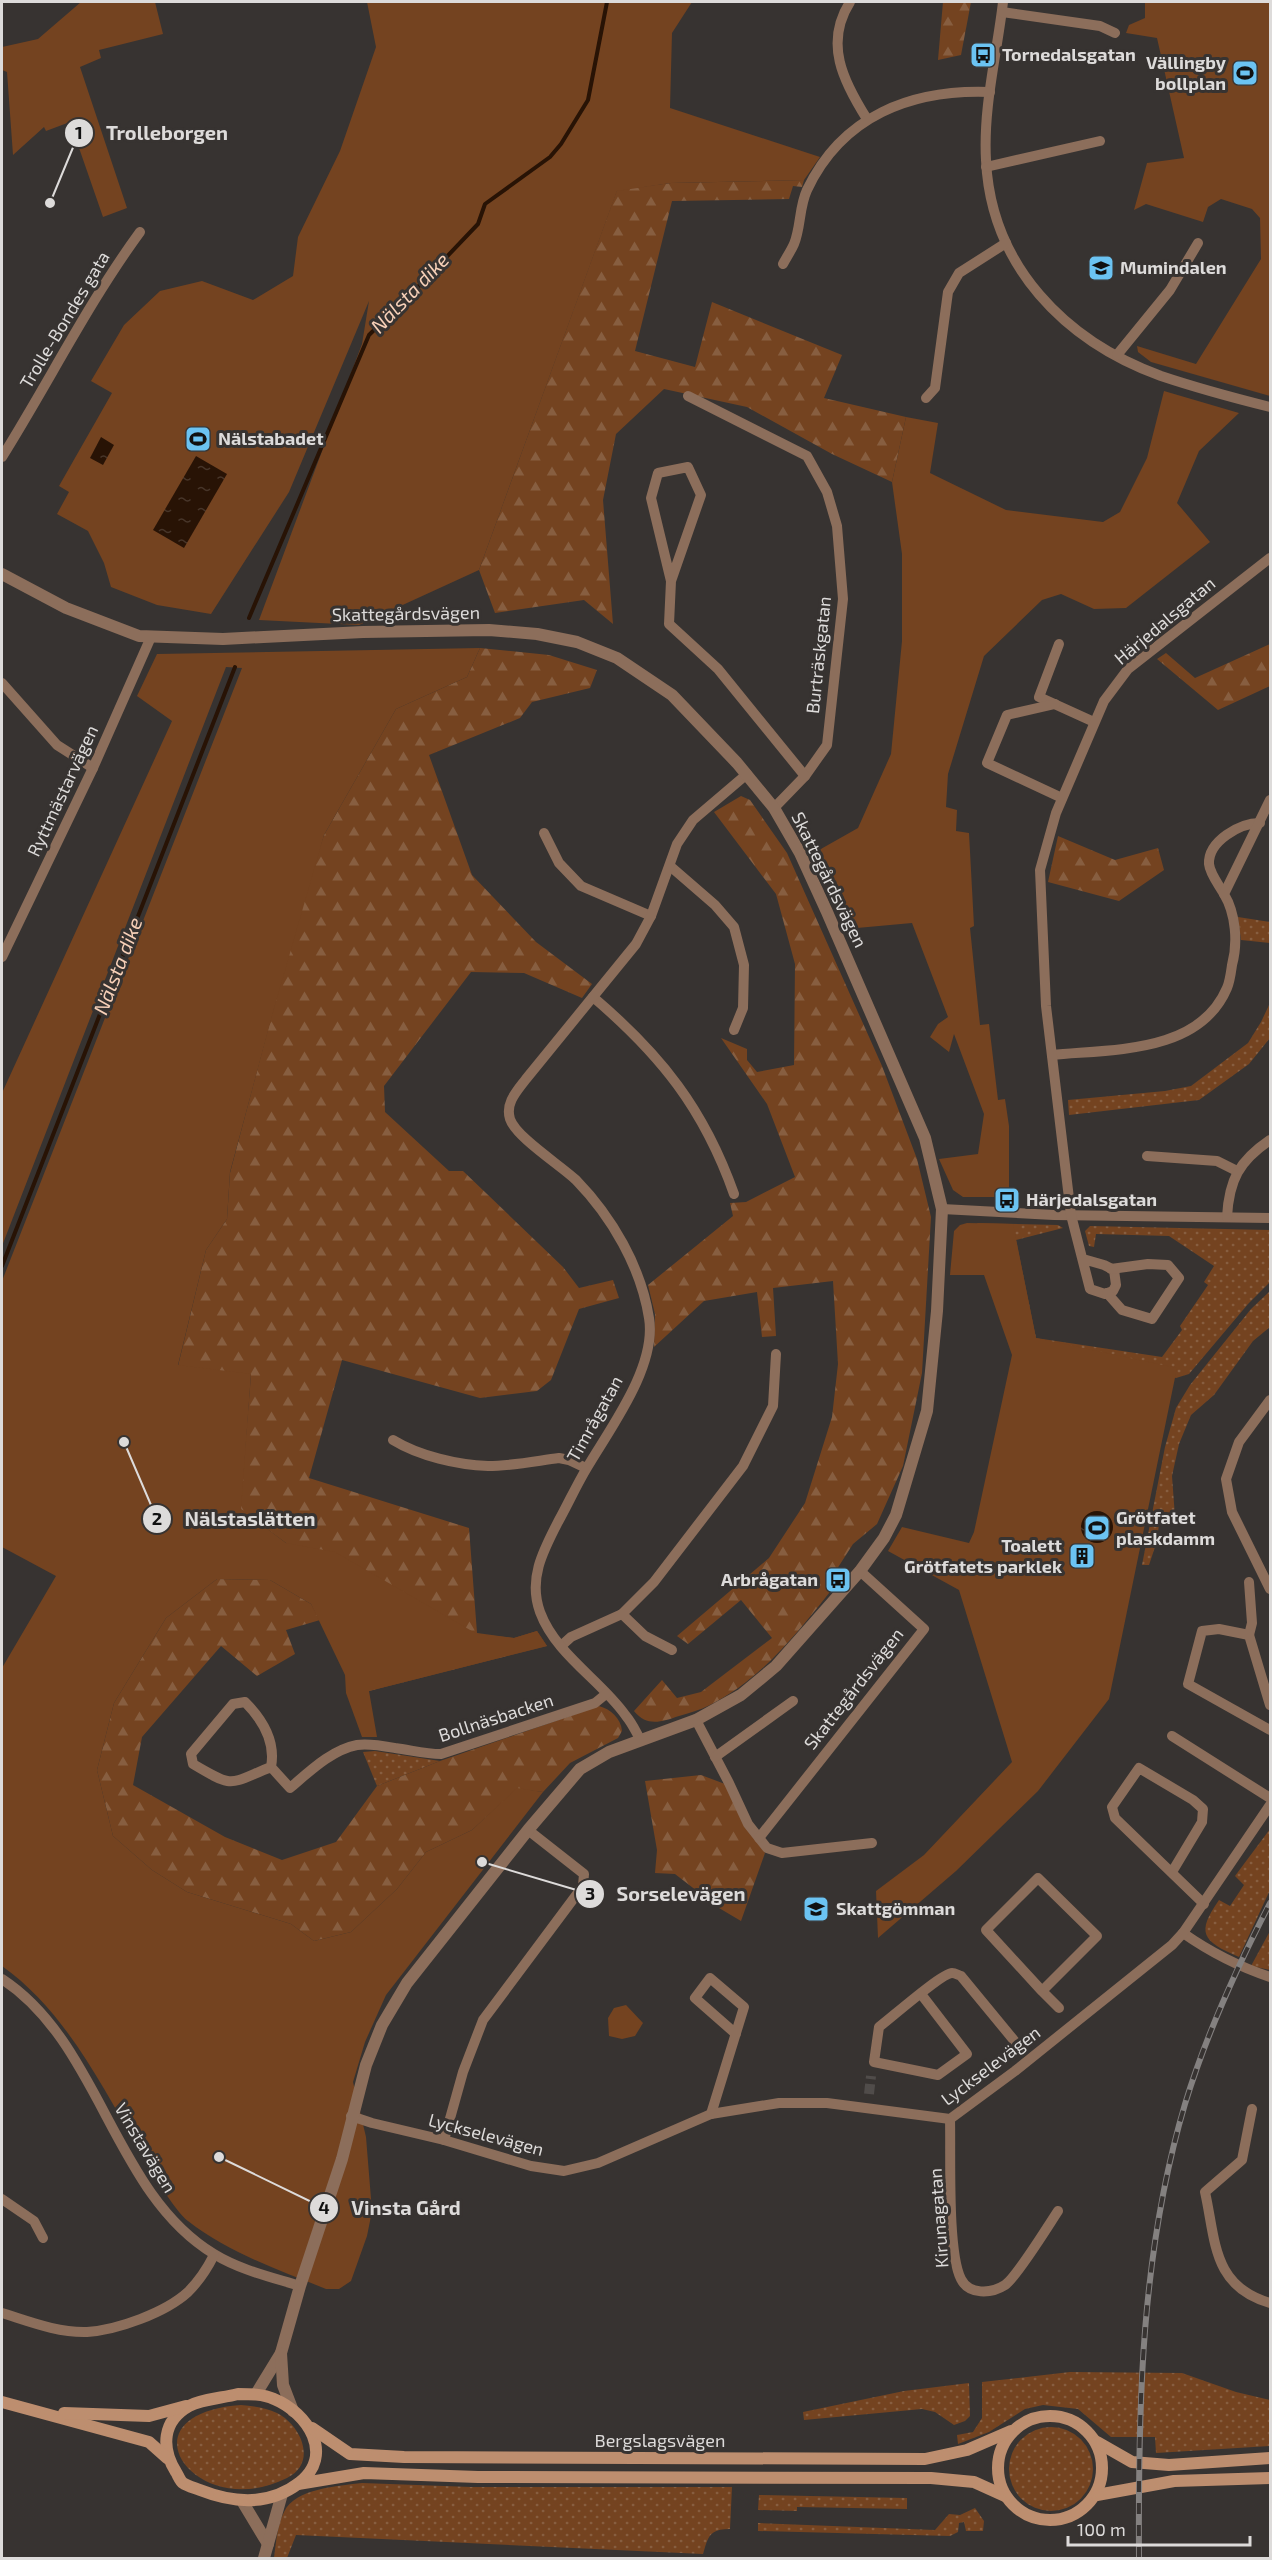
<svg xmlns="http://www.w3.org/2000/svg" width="1272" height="2560" font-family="'Exo 2',sans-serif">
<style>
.grass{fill:url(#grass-dots)}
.forest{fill:url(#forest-firs)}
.park{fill:#744320}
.water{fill:url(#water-ripples)}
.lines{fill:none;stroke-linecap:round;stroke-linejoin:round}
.stream{stroke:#281305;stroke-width:4}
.minor-tunnel{stroke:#504c4a;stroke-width:10;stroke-dasharray:10 5;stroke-linecap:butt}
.minor{stroke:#8c6e5b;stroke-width:10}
.tertiary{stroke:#8c6e5b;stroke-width:12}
.secondary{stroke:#bd8e6f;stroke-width:12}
.rail-casing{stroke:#848180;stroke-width:6}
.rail{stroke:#373331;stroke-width:4;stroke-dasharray:11;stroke-linecap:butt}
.labels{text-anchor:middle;stroke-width:6;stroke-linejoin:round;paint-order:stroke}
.poi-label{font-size:18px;font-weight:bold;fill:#dddbda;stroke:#373331;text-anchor:start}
.street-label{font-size:18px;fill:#dddbda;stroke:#373331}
.water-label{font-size:20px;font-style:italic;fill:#f7d0b8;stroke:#373331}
.leader{fill:none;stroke:#dddbda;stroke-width:2}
.callout-dot{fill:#dddbda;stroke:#373331;stroke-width:2}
.mark-label{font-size:18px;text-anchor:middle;font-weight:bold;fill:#111}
.callout-label{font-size:20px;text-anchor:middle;font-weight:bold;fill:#dddbda;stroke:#373331;stroke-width:6;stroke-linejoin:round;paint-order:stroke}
</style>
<defs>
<pattern id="grass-dots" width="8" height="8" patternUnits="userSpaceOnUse" patternTransform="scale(1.5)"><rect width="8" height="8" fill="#744320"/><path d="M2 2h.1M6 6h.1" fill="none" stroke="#875e40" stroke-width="1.8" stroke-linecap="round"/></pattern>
<pattern id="forest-firs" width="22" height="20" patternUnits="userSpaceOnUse" patternTransform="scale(1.5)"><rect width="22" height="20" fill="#744320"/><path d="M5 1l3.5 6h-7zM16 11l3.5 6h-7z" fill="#875e40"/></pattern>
<pattern id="water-ripples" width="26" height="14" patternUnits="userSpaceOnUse" patternTransform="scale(1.5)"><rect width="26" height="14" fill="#281305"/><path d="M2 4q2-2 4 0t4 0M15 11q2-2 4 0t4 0" fill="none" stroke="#473529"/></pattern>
</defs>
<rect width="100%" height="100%" fill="#373331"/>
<g class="grass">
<polygon points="1238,917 1270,922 1270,943 1241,940"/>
<polygon points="1270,1003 1270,1038 1249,1064 1199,1100 1069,1115 1068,1100 1165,1091 1191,1086 1248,1043 1261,1022"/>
<polygon points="977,1223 1058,1225 1063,1228 1016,1240 1036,1338 1162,1357 1182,1330 1180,1326 1208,1285 1204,1282 1214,1266 1169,1236 1096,1234 1094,1247 1089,1246 1085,1231 1090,1226 1270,1230 1270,1282 1248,1304 1189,1374 1176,1378 1027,1346"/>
<polygon points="1270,1291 1270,1327 1253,1341 1214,1395 1191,1415 1179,1444 1172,1476 1175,1517 1159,1524 1157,1541 1149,1565 1142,1565 1165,1447 1176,1408 1190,1385 1251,1309"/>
<polygon points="375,1751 440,1761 377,1786 363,1752"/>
<path d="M1270,1829v61l-31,67c-37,-16 -43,-24 -20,-57l11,6 14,-21 -9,-9z"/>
<polygon points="1270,1931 1270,1970 1251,1966"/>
<polygon points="1070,2372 1182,2373 1236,2392 1270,2400 1270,2446 1156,2453 1155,2437 1111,2437 1078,2409 1043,2405 1025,2409 989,2432 958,2444 957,2435 973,2432 982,2418 982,2382"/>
<polygon points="969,2383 970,2416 965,2421 954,2425 935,2412 922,2409 804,2420 803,2412 904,2391"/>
<path d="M241,2405c12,1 25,3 36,8 24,12 41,50 10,65 -91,46 -170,-64 -46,-73z"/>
<circle cx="1051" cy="2469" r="42"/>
<path d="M362,2483l109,4h261l-2,42c-21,0 -22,8 -27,25l-407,-19 -9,23h-13c2,-15 3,-32 10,-46 11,-24 55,-26 78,-29z"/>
<polygon points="759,2495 907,2498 907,2509 797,2507 797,2511 758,2510"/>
<polygon points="975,2508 984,2521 983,2531 966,2531 964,2522 959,2523 958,2532 950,2536 758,2531 758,2523 935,2530 949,2514 960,2515"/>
</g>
<g class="forest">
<polygon points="943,2 971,2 961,55 938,60"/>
<polygon points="804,180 802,187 793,186 789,199 672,201 635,351 695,367 712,302 842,355 824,398 906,417 892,482 832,454 747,407 664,389 616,434 603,500 613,624 584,600 495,613 479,570 617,190 671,183"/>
<polygon points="1270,644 1270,686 1218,710 1157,659 1166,653 1195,678"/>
<polygon points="480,648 549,655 597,670 590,688 532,702 520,718 429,755 472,875 536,942 592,984 582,998 524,973 471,972 384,1086 385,1112 449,1171 463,1171 563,1267 579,1288 613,1280 619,1298 579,1309 551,1380 537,1391 480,1398 342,1360 309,1478 469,1528 477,1633 514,1638 537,1631 547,1646 369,1691 286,1543 240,1509 251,1375 178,1366 206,1250 227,1219 230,1173 303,897 324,835 396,709 467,677"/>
<path d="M741,796l9,4 37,53 95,213 35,93 14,58 -9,156 -19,93 -26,58 -24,20 -25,39 5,5c-35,44 -71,91 -123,117 -10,5 -21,8 -31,11 -18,6 -32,11 -45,-5l28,-31 15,18 24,-6 71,-54 -31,-38 -53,44 -11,-8 92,-78 36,-55 27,-86 6,-53 -5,-83 -60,7 3,48 -14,1 -5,-45 -53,9 -50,46 1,-33 -7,-29 85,-69 -3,-13 16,-1 49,-25 -28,-73 -46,-66 26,11v11l10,12 37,-7 1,-101 -19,-70 -62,-82z"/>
<polygon points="1058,836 1115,860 1158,848 1164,870 1119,901 1048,882"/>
<path d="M217,1579l53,1 41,24 9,16 -34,10 9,24 -38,22 -36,-30 -79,91 -9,48 92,52 57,23 54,-18 41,-56 63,-25 159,-55c11,3 22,12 23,25l-4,7 -48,25 -27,29 -26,-3 -45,41 -46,22 -29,37 -46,43 -37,9 -23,-17 -104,-32 -35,-22 -39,-34 -16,-66 17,-67 52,-85z"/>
<polygon points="701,1775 725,1784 765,1853 741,1921 719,1908 675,1874 655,1873 657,1850 645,1781"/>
</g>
<g class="park">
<polygon points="81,2 155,2 163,34 99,50 101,58 80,67 127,208 103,217 70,122 46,131 44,127 13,155 7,72 2,70 2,47 38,39"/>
<polygon points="367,2 692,2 672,33 670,108 820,157 804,180 671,183 617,191 479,570 359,625 259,620 362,344 369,301 289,492 211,614 157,605 111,587 104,563 88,531 57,514 69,492 59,486 112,393 91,381 124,325 160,291 202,281 253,300 293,276 298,237 340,151 376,47"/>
<polygon points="1145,2 1270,2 1270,396 1151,362 1138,352 1137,346 1196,364 1261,259 1260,218 1252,209 1221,199 1208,207 1203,222 1146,204 1134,210 1147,163 1184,158 1157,38 1126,33 1129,25 1145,18"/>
<polygon points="1164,391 1239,413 1199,451 1177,503 1210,542 1126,608 1094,609 1061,594 1042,600 984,656 948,774 946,807 957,810 956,831 969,833 974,926 970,928 980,1025 989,1024 998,1100 1005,1099 1009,1126 1009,1197 963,1197 953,1190 939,1159 978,1154 984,1114 954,1034 949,1052 930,1037 938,1024 948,1017 912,923 846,929 812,854 858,828 891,754 902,641 902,554 892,482 906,417 938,423 930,473 1006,510 1103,522 1120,512 1147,458"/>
<path d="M480,648l-13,29 -71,32 -72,126 -49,170 -45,167 -3,47 -21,31 -28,115 73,9 -10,135 45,34 49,9 142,82 37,4 23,-7 10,15 -178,45 8,46h-15l-16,-44 -1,-18 -34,-71 -41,-24 -53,-1 -51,39 -52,85 -17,67 16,66 39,34 35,22 104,32 23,17 37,-9 46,-43 29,-37 46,-22 45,-42 26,4 -157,203 -21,47 -12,40 13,55 6,74 -5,25 -16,45 -12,8h-13c-47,-19 -97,-36 -138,-68 -13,-9 -40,-55 -49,-71 -38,-66 -74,-139 -137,-184v-298l54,-92 -54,-29v-266l240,-613 -16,-1 -224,579v-153l170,-372 -35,-25 20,-42z"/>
<polygon points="967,1223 1013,1224 1036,1338 1177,1368 1109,1699 1038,1791 956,1871 878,1938 876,1891 924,1855 1012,1762 959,1590 888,1551 902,1527 969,1543 974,1532 1012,1355 984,1275 950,1275 954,1231 960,1225"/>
<polygon points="626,2005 643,2023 635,2036 622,2039 609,2036 608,2018 614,2008"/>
</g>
<g class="water">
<polygon points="101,437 114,445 103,465 90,458"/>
<polygon points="196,456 227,474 184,548 153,530"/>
<circle cx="1097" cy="1527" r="16"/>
</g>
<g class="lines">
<g class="stream">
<polyline points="249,618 369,335 417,288 478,224 485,204 550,157 561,144 588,100 607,2"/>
<polyline points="2,1266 235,667"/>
</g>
<polyline class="minor-tunnel" points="869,2094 871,2076"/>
<g class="minor">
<path d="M850,2c-26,41 -7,79 17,117"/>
<path d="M1003,2c-6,52 -20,105 -17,158 5,106 79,181 175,216 36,12 73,22 109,31"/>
<polyline points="1002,12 1100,26 1115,33"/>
<polyline points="986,167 1100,141"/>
<path d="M783,264c3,-6 8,-13 11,-20 7,-17 5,-37 13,-54 35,-74 104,-101 183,-98"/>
<polyline points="1117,355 1170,290 1198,243"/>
<polyline points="688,396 807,456 827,492 837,526 843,599 827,745 805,776 774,808"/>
<polyline points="926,398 935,388 948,292 959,273 1006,243"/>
<path d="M2,457c47,-75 86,-154 138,-225"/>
<polyline points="671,581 701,495 688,467 658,473 651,498 671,581 669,624 718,669 805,776"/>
<polyline points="1059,644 1039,697 1094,722"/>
<polyline points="2,683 57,745 93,768"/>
<polyline points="1055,704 1007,715 987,763 1062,798"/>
<polyline points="544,833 559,863 581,886 651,916"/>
<polyline points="670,866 715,905 734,927 744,965 743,1008 734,1030"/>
<path d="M1224,894c-5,-9 -14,-20 -15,-30 -1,-23 31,-41 51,-41"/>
<polyline points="2,957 93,768 151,637"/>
<path d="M593,997c68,58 111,112 141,197"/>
<path d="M1052,1055c60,-6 147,-1 175,-67 3,-7 4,-16 5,-23 6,-22 4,-51 -8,-71l46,-94"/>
<polyline points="1147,1156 1217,1161 1237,1171"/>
<polyline points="942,1209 1054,1215 1270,1218"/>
<path d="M1227,1217c2,-37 12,-56 43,-77"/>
<polyline points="1083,1259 1104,1265 1114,1270 1116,1285 1113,1291 1105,1294 1090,1289 1071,1215 1046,1006 1040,870 1056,813 1104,701 1128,669 1270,558"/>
<polyline points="1107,1293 1122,1310 1152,1319 1179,1278 1168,1265 1148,1264 1111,1269"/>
<polyline points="1270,1400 1239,1442 1226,1479 1232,1512 1270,1589"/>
<path d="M393,1440c26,16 65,25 95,26 24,0 48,-5 71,-8l10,2 17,8"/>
<polyline points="622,1614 645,1636 672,1650"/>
<polyline points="1249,1635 1252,1623 1249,1582"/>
<polyline points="561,1646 571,1637 622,1614 654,1582 743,1466 773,1406 776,1354"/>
<polyline points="1270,1705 1249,1635 1219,1629 1202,1631 1188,1684 1270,1730"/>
<polyline points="696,1720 729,1783 748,1824 767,1848 782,1853 872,1843"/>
<polyline points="1172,1736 1270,1798"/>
<path d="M640,1739c-4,-7 -8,-16 -14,-23 -25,-36 -70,-61 -86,-104 -12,-33 3,-61 18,-90 10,-18 19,-38 30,-56 23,-39 69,-100 61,-148 -8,-51 -37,-101 -73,-138 -16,-15 -60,-43 -66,-61 -5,-16 7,-28 16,-40l110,-135 15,-28 26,-72 16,-24 54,-46"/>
<polyline points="715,1757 793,1701"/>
<path d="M271,1767c-43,17 -36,22 -78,-3l-2,-10 42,-50 12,-2c18,18 31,39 26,65l19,21c19,-16 41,-38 67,-43 11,-2 27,1 38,3 16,2 30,6 46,6l154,-51 11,-9"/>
<polyline points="759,1838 924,1629 860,1571"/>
<polyline points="1172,1872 1202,1822 1203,1809 1193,1800 1139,1768 1112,1807 1115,1818 1204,1904"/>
<path d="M1183,1933c27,19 57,34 87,44"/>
<path d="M2,1979c99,65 111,214 212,275 26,16 57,23 86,32"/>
<polyline points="1042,1991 986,1930 1038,1878 1097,1936 1042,1991 1059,2008"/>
<path d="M921,1994l46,60 -29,21 -64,-13 5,-35c12,-9 63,-54 73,-54 3,0 6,2 9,3l56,68"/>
<path d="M1252,2109l-10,51 -37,32c11,49 7,94 65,111"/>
<polyline points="711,2114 744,2007 710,1978 695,1998 736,2034"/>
<polyline points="351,2116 372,2123 444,2140 531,2166 564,2171 598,2163 711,2114 779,2103 827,2103 950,2119 1015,2071 1172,1945 1183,1933 1270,1805"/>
<path d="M950,2119c1,35 -3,133 11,160 8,16 30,15 44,6 11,-7 43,-59 53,-74"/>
<polyline points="444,2140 463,2072 483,2020 583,1886 584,1874 528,1830"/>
<polyline points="2,2199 34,2221 43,2238"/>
<path d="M2,2313c26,8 56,20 85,19 30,-2 78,-19 101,-40 11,-11 19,-23 26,-37"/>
</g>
<g class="tertiary">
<polyline points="2,574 66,608 139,636 223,639 363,632 489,630 537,634 577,642 617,658 672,695 737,763 774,808 800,853 827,912 925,1138 942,1209 937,1311 927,1411 896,1515 884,1538 860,1571 776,1666 741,1695 696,1720 609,1752 580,1769 528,1830 407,1983 382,2025 366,2065 342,2159 300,2286 281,2353 256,2394"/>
<polyline points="281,2353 283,2385 293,2411"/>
<polyline points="242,2501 268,2544"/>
<polyline points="264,2558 282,2494"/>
</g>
<g class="secondary">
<path d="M238,2394c12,0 25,0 36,5 34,14 61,56 25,84 -30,23 -66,20 -99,7 -5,-2 -13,-4 -17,-7 -3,-2 -5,-8 -7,-11 -15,-24 -14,-51 13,-66 13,-7 34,-8 49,-12z"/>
<polyline points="2,2402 149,2442 167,2458"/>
<polyline points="64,2413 149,2416 186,2406"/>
<circle cx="1050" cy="2468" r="52"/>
<polyline points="312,2428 350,2454 404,2457 925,2459 967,2450 1011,2431"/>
<polyline points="1097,2442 1132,2462 1169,2465 1270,2458"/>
<polyline points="298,2484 364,2473 478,2477 931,2478 974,2482 1005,2496"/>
<polyline points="1097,2495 1174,2481 1270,2478"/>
</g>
<g class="rail-casing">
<path id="rail" d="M1139,2558c-1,-153 2,-306 46,-454 21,-69 52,-137 85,-201"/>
</g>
<use href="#rail" class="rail"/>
</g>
<defs>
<g id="bus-square" transform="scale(1.35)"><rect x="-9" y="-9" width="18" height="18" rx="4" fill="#6bc3f2" stroke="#373331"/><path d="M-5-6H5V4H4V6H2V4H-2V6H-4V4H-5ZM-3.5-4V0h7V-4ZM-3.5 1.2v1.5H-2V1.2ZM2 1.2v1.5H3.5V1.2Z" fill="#111"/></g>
<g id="stadium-square" transform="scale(1.35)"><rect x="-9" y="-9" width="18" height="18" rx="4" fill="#6bc3f2" stroke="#373331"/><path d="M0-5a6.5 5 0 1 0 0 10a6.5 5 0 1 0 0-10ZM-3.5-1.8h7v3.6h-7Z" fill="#111"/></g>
<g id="school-square" transform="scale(1.35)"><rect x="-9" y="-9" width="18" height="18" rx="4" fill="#6bc3f2" stroke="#373331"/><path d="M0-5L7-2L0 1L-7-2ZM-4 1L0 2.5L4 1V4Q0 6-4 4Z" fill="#111"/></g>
<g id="building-square" transform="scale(1.35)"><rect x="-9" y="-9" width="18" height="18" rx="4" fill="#6bc3f2" stroke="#373331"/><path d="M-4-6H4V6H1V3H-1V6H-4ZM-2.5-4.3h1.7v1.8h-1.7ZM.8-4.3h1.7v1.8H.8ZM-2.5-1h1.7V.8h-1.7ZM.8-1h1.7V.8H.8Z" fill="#111"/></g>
</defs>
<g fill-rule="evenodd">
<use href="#bus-square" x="983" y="55"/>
<use href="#stadium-square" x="1245" y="73"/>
<use href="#school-square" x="1101" y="268"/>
<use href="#stadium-square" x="198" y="439"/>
<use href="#bus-square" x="1007" y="1200"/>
<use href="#stadium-square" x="1097" y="1528"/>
<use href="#building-square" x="1082" y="1556"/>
<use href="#bus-square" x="838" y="1580"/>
<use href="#school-square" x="816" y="1909"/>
</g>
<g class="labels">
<g class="poi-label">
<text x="1002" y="61">Tornedalsgatan</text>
<text x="1226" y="69" text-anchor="end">Vällingby<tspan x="1226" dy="21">bollplan</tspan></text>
<text x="1120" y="274">Mumindalen</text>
<text x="218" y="445">Nälstabadet</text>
<text x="1026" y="1206">Härjedalsgatan</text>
<text x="1116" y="1524">Grötfatet<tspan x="1116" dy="21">plaskdamm</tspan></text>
<text x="1062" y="1552" text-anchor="end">Toalett<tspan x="1062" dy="21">Grötfatets parklek</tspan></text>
<text x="818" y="1586" text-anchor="end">Arbrågatan</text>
<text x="836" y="1915">Skattgömman</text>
</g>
<g class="street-label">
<text transform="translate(65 320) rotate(-59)" y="6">Trolle-Bondes gata</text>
<text transform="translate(406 614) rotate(-1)" y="6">Skattegårdsvägen</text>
<text transform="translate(1165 621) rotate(-40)" y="6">Härjedalsgatan</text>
<text transform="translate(819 655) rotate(-84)" y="6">Burträskgatan</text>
<text transform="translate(63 791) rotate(-65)" y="6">Ryttmästarvägen</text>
<text transform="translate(829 880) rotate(64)" y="6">Skattegårdsvägen</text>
<text transform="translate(595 1419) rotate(-61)" y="6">Timrågatan</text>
<text transform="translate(854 1689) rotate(-52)" y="6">Skattegårdsvägen</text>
<text transform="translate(496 1718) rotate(-18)" y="6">Bollnäsbacken</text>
<text transform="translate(991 2066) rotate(-37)" y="6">Lyckselevägen</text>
<text transform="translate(486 2135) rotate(15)" y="6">Lyckselevägen</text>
<text transform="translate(145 2148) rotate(59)" y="6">Vinstavägen</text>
<text transform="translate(939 2218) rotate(-94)" y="6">Kirunagatan</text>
<text x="660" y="2447">Bergslagsvägen</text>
</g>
<g class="water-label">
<text transform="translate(410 293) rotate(-46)" y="7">Nälsta dike</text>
<text transform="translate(118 966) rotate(-69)" y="7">Nälsta dike</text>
</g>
</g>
<path class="leader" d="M50 203L79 133M124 1442L157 1519M482 1862L590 1894M219 2157L324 2208"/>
<g class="callout-dot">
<circle cx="50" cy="203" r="6"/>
<circle cx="124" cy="1442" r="6"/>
<circle cx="482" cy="1862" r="6"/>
<circle cx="219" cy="2157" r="6"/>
<circle cx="79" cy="133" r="15"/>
<circle cx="157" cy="1519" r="15"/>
<circle cx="590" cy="1894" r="15"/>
<circle cx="324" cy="2208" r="15"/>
</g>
<g class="mark-label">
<text x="79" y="139">1</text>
<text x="157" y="1525">2</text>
<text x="590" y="1900">3</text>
<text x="324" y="2214">4</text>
</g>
<g class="callout-label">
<text x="167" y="140">Trolleborgen</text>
<text x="250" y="1526">Nälstaslätten</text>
<text x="681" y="1901">Sorselevägen</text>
<text x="406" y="2215">Vinsta Gård</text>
</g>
<rect width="1272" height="2560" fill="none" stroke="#dddbda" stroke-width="6"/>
<path d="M1068 2536v9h182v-9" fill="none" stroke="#dddbda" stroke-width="3"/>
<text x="1077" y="2536" font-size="18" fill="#dddbda" stroke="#373331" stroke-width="4.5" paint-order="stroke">100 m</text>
</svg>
